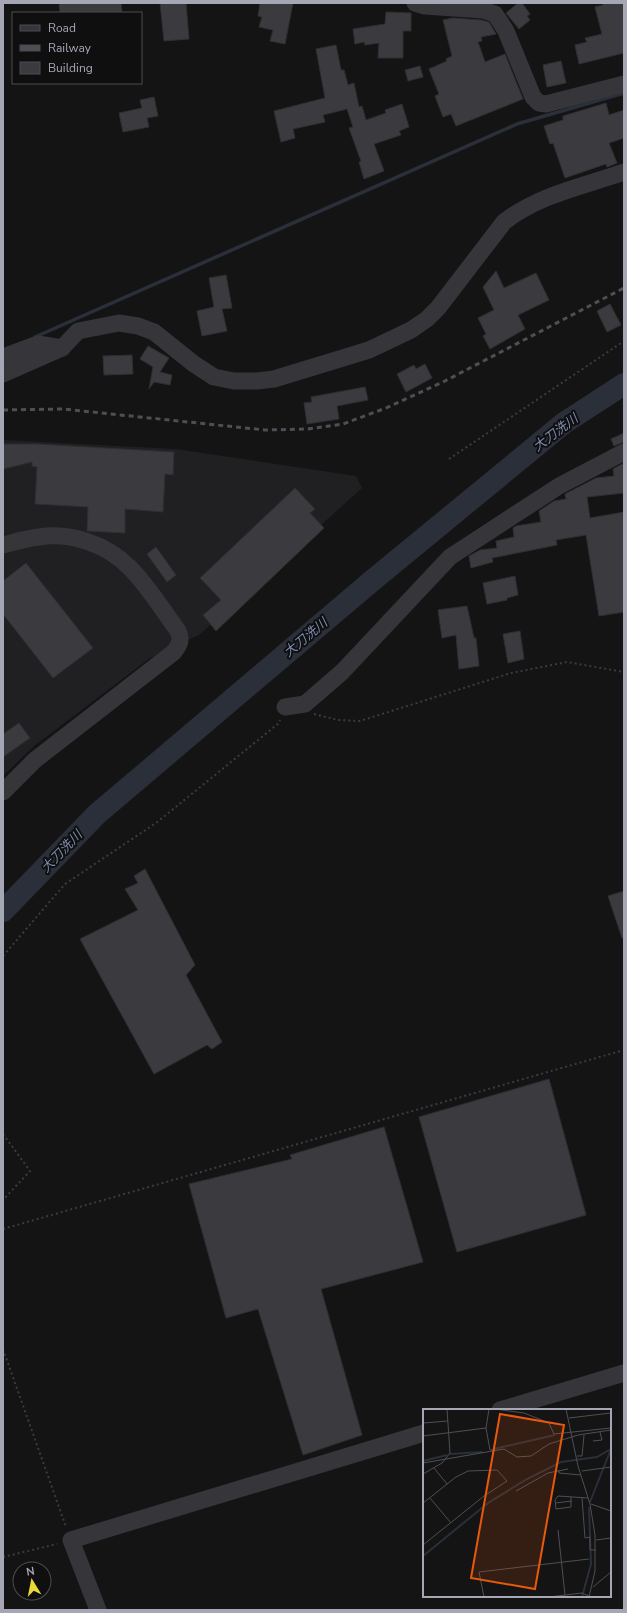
<svg xmlns="http://www.w3.org/2000/svg" width="627" height="1613" font-family="'Nunito Sans','Noto Sans JP',sans-serif">
<style>
.built{fill:#202022}
.lines{fill:none;stroke-linecap:round;stroke-linejoin:round}
.stream{stroke:#2a2f39;stroke-width:3.5}
.river{stroke:#2a2f39;stroke-width:22}
.building{fill:#3b3b3f;stroke:#2f2e31}
.path{stroke:#3b3b41;stroke-width:2;stroke-dasharray:2 3;stroke-linecap:butt}
.minor{stroke:#35353a;stroke-width:17}
.rail{stroke:#4e4e55;stroke-width:3;stroke-dasharray:5 4;stroke-linecap:butt}
.labels{text-anchor:middle;stroke-width:4;stroke-linejoin:round;paint-order:stroke}
.water-label{font-size:13px;font-style:italic;fill:#7e8caf;stroke:#0f0f10}
.inset-river{fill:none;stroke:#2a2f39;stroke-width:2}
.inset-road{fill:none;stroke:#4e4f55;stroke-width:1}
.view{fill:#e8590c;fill-opacity:0.15;stroke:#e8590c;stroke-width:2}
.inset-edge{fill:none;stroke:#a6a7b5;stroke-width:2}
</style>
<rect width="100%" height="100%" fill="#141415"/>
<polygon class="built" points="3,440 176,449 356,476 362,488 199,635 150,658 34,746 3,776"/>
<g class="lines">
<polyline class="stream" points="35,337 517,124 624,93"/>
<polyline class="river" points="3,911 97,814 373,580 564,423 624,384"/>
</g>
<g class="building">
<polygon points="59,3 121,3 122,13 60,13"/>
<polygon points="160,3 186,3 189,39 164,41"/>
<polygon points="260,3 293,3 285,44 270,41 273,30 259,27 262,17 258,16"/>
<polygon points="518,3 522,3 530,14 527,16 530,20 519,29 506,13"/>
<polygon points="602,3 624,3 624,53 579,64 575,45 587,42 585,38 602,34 595,7 603,5"/>
<polygon points="386,12 411,13 411,31 403,31 403,58 378,58 379,43 365,45 364,42 355,44 353,29 385,24"/>
<polygon points="453,18 481,20 489,22 496,34 481,37 482,41 478,42 485,62 505,54 523,99 456,126 451,114 443,117 435,96 439,94 429,69 447,61 446,59 452,56 443,20"/>
<polygon points="336,45 341,70 344,70 348,85 354,83 359,107 362,106 366,120 386,113 385,110 402,104 409,127 399,131 401,135 374,144 384,171 364,179 359,162 361,161 349,128 353,127 347,109 323,115 325,122 293,129 295,138 281,142 274,111 325,98 316,49"/>
<polygon points="561,61 566,83 547,87 543,65"/>
<polygon points="420,66 423,77 408,81 405,70"/>
<polygon points="154,97 158,116 147,118 149,127 123,132 119,113 142,108 140,100"/>
<polygon points="606,103 609,115 624,110 624,138 609,143 617,163 607,167 606,164 565,178 553,143 550,144 544,126 563,120 563,116"/>
<polygon points="496,271 504,288 536,273 549,300 518,315 525,329 490,349 483,336 486,334 478,318 494,310 483,287"/>
<polygon points="226,275 232,308 222,309 227,331 202,336 197,311 214,307 209,278"/>
<polygon points="610,304 621,325 607,332 597,311"/>
<polygon points="148,346 169,358 160,372 172,375 170,385 154,382 149,389 153,367 140,359"/>
<polygon points="132,355 133,374 104,375 103,356"/>
<polygon points="425,364 432,378 406,392 397,374 414,365 416,369"/>
<polygon points="365,387 368,400 337,406 339,419 307,424 304,403 312,402 311,397"/>
<polygon points="624,433 624,442 614,446 611,439"/>
<polygon points="3,444 37,444 174,452 173,475 165,474 163,512 125,509 125,533 87,531 88,507 35,504 37,467 32,466 32,462 3,469"/>
<polygon points="624,463 624,493 587,497 590,518 624,512 624,612 599,616 586,535 556,540 557,545 492,558 493,562 471,568 469,556 480,550 497,548 496,541 514,537 513,528 516,526 541,522 539,511 554,501 566,499 565,494 596,478 614,476 613,469"/>
<polygon points="295,488 315,509 310,513 324,528 216,631 203,615 221,600 200,578"/>
<polygon points="156,547 176,575 167,582 147,554"/>
<polygon points="26,563 93,648 53,678 3,614 3,581"/>
<polygon points="515,576 518,595 507,598 507,600 487,604 483,583"/>
<polygon points="467,606 474,638 476,638 479,666 459,669 456,635 442,638 438,610"/>
<polygon points="520,631 524,659 508,663 503,634"/>
<polygon points="19,723 30,738 3,757 3,734"/>
<polygon points="145,869 195,965 186,975 222,1042 212,1049 207,1045 154,1074 80,939 138,910 125,889 138,883 134,876"/>
<polygon points="624,891 624,938 622,938 608,896"/>
<polygon points="549,1079 586,1215 457,1252 419,1117"/>
<polygon points="384,1127 423,1262 321,1289 362,1435 303,1455 258,1309 226,1318 189,1184 292,1159 290,1155"/>
</g>
<g class="lines">
<g class="path">
<polyline points="449,459 624,341"/>
<polyline points="314,714 338,720 360,721 511,673 567,662 624,672"/>
<polyline points="3,956 65,884 156,823 279,723 280,720"/>
<polyline points="3,1134 30,1171 3,1200"/>
<polyline points="3,1229 624,1050"/>
<polyline points="3,1349 66,1527"/>
<polyline points="3,1557 57,1544"/>
</g>
<g class="minor">
<polyline points="415,3 425,6 483,10 495,14 506,31 533,97 539,103 546,104 624,84"/>
<polyline points="3,357 38,344 62,348"/>
<path d="M3,374l59,-26 16,-17 41,-8 19,3 16,6 40,32 20,13 20,4h23l17,-2 95,-29 42,-20 16,-11 11,-11 66,-86c34,-27 80,-36 120,-50"/>
<path d="M3,545c12,-3 24,-7 36,-8 32,-5 67,7 90,30 17,16 35,45 49,64 4,8 2,13 -4,21l-139,108 -32,32"/>
<polyline points="285,707 305,704 342,672 450,557 559,486 624,452"/>
<polyline points="500,1410 624,1373"/>
<polyline points="98,1610 71,1540 424,1433"/>
</g>
<polyline class="rail" points="3,410 63,409 265,430 308,429 343,424 386,408 443,382 624,288"/>
</g>
<g class="labels">
<g class="water-label">
<text transform="translate(555 432) rotate(-37)" y="5">大刀洗川</text>
<text transform="translate(305 637) rotate(-40)" y="5">大刀洗川</text>
<text transform="translate(61 851) rotate(-46)" y="5">大刀洗川</text>
</g>
</g>
<g transform="translate(423 1409)">
<rect width="188" height="188" fill="#141415"/>
<path class="inset-river" d="M71,40l61,-14M27,45l33,-2M0,52l24,-6M167,93l21,-53M0,147l65,-53 39,-24 34,-17 36,-5 14,-8M159,188l9,-33 -2,-57"/>
<path class="inset-road" d="M66,0l-3,19 4,22h4M72,0l29,4 25,10 5,11 57,-6M143,0l12,57 12,38 5,31v36l-6,26M146,9l42,-5M0,14l25,-2M0,27l63,-8M170,32l9,-1 -2,-8M154,47h5l2,-21M0,54l81,-14 13,8 14,-1 18,-12 29,-9 33,-5M11,59l13,16M136,61v3l22,2M159,62l29,-4M0,65l19,-11 8,-10 -3,-44M93,82l32,-18 20,-4M148,88v10l-15,2 -1,-9 3,-4 30,2M7,89l21,25M159,89l3,40 5,-1v13h6M0,94l33,-26 12,-6 29,-1 10,11 -23,15 -61,49M132,94l17,-2M168,95l20,7M135,121l7,65M173,131l15,-2M170,178l18,-15M61,188l-5,-25 110,-13M126,188l33,-4 7,3"/>
<path class="view" d="M77,5l64,11 -29,164 -64,-11z"/>
<rect width="188" height="188" class="inset-edge"/>
</g>
<rect width="627" height="1613" fill="none" stroke="#a6a7b5" stroke-width="8"/>
<rect x="12" y="12" width="130" height="72" fill="#0f0f10" stroke="#4b4c52"/>
<rect x="20" y="25" width="20" height="6" fill="#35353a" stroke="#4b4c52"/>
<text x="48" y="32" font-size="12" fill="#a6a7b5">Road</text>
<rect x="20" y="45" width="20" height="6" fill="#4e4e55" stroke="#4b4c52"/>
<text x="48" y="52" font-size="12" fill="#a6a7b5">Railway</text>
<rect x="20" y="62" width="20" height="12" fill="#3b3b3f" stroke="#4b4c52"/>
<text x="48" y="72" font-size="12" fill="#a6a7b5">Building</text>
<g transform="translate(32 1581) rotate(350)"><circle r="19" fill="#0f0f10" stroke="#4b4c52"/>
<path d="M0-3L7 15L0 10L-7 15Z" fill="#ebda36"/>
<text y="-6" font-size="11" font-weight="bold" text-anchor="middle" fill="#a6a7b5">N</text>
</g>
</svg>
